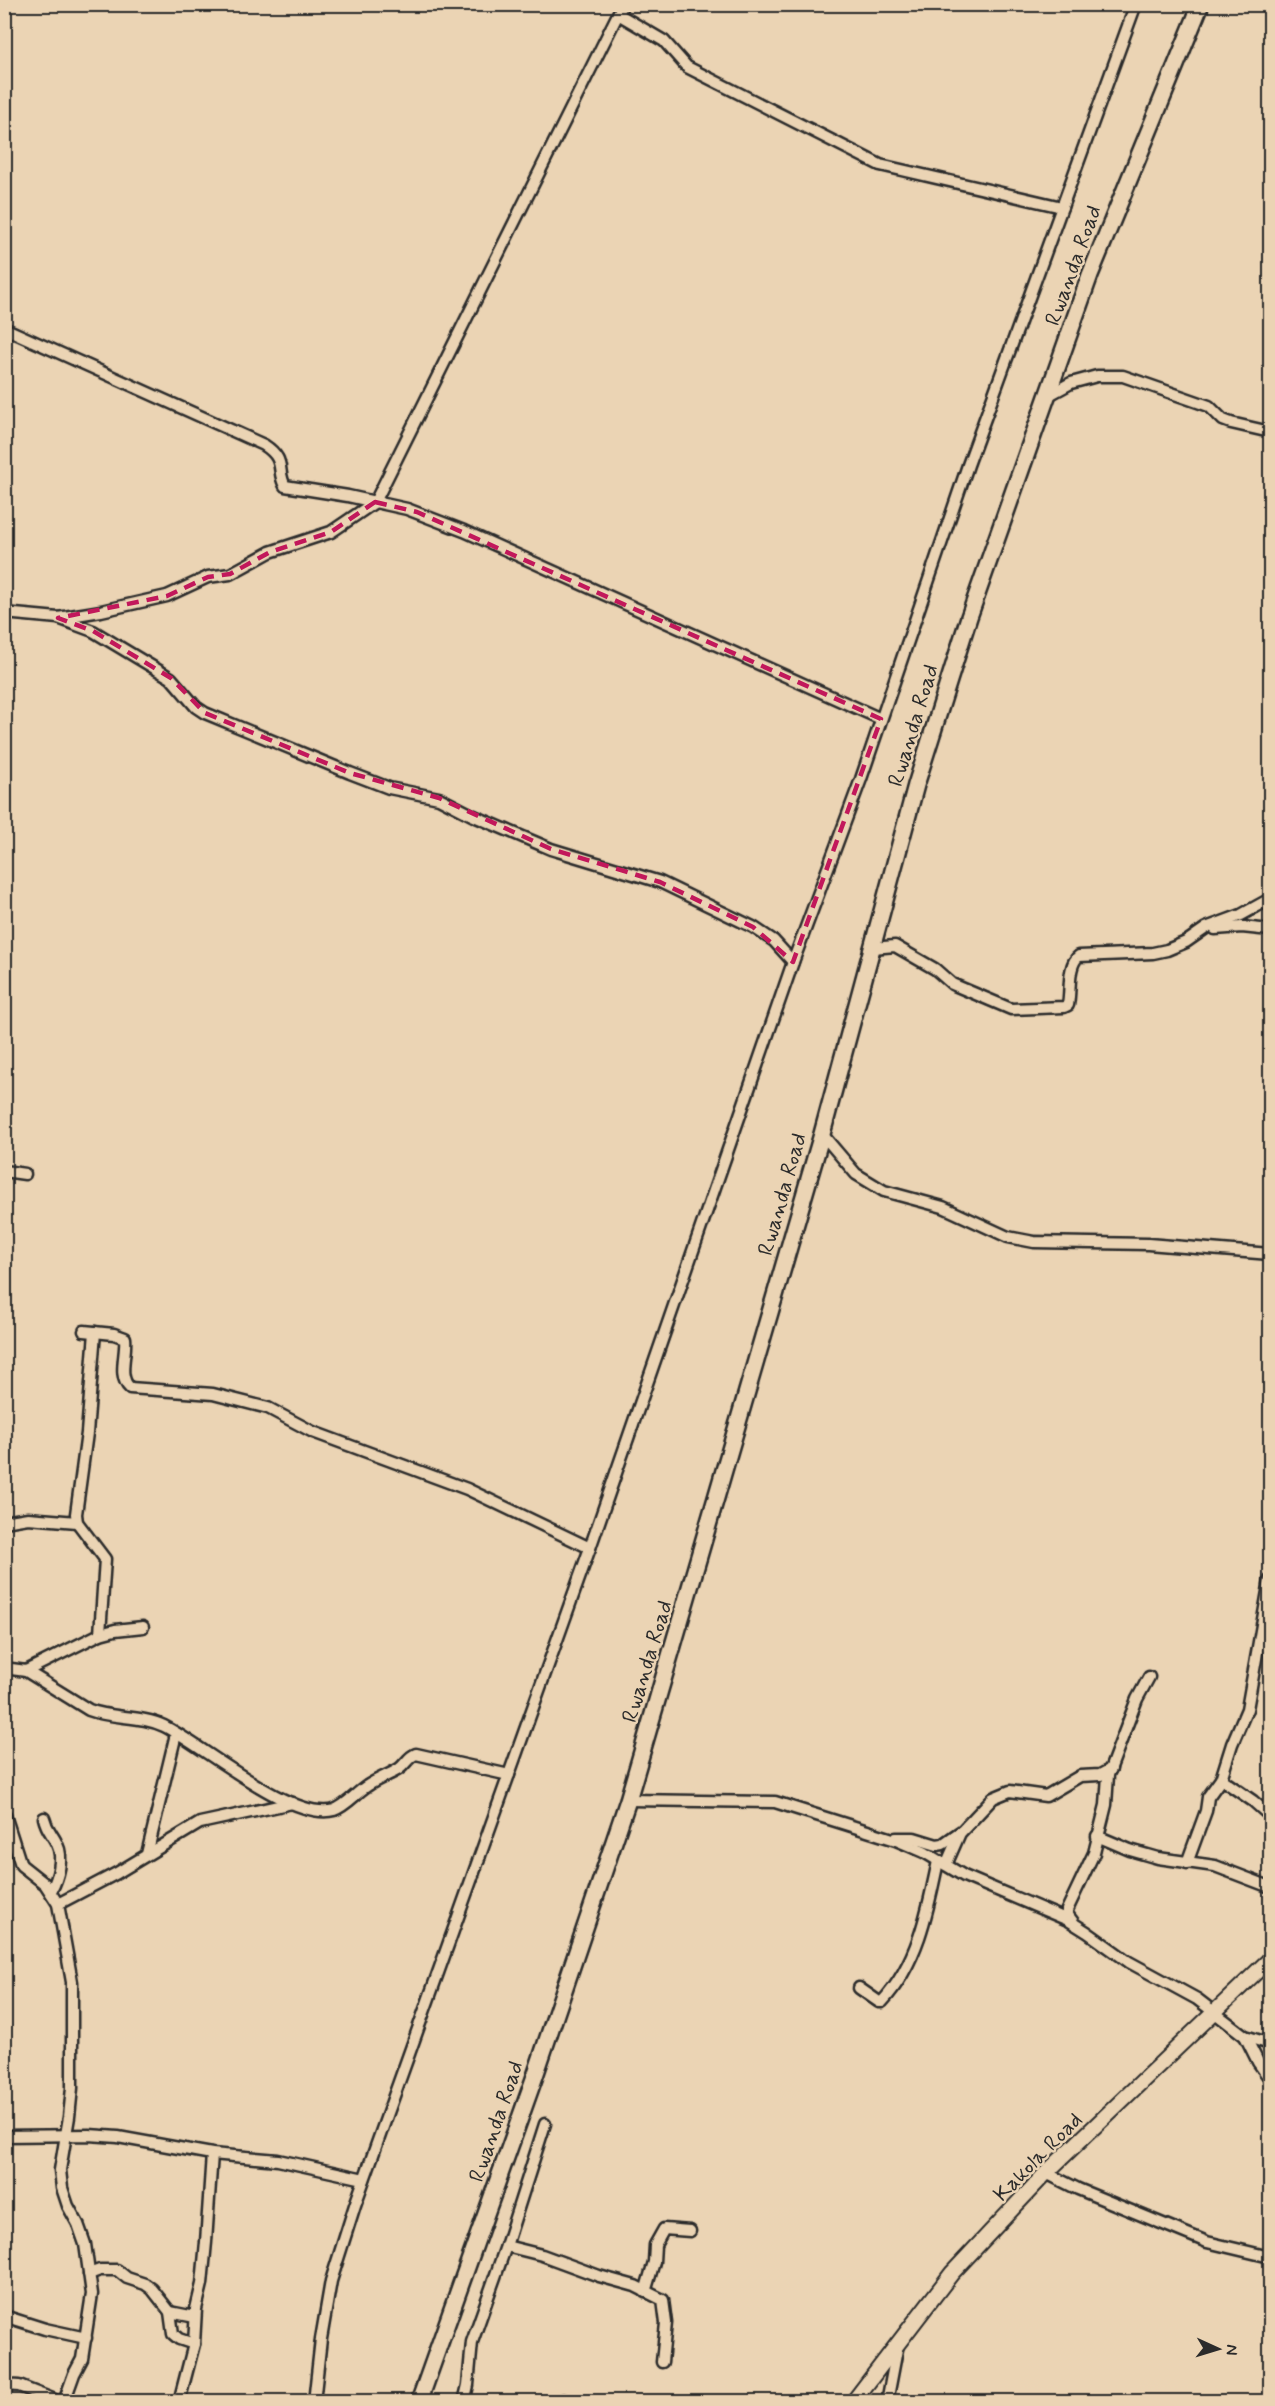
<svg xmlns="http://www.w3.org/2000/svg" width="1275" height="2406" font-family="Mynerve,sans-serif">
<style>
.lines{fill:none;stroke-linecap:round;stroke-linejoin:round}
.minor-casing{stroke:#2b2b2b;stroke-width:15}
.major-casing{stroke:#2b2b2b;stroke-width:18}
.highway-casing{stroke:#2b2b2b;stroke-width:20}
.minor{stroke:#ebd4b4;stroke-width:10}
.major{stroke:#ebd4b4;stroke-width:14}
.highway{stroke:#ebd4b4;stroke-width:15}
.marked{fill:none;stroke:#c2185b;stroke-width:4.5;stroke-dasharray:12 8;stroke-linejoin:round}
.labels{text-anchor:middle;stroke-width:5;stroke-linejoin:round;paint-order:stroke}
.street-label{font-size:22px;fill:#2b2b2b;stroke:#ebd4b4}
</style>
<rect width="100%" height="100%" fill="#ebd4b4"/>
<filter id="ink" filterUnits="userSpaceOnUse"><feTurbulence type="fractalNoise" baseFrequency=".0167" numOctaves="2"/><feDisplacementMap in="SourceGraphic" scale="12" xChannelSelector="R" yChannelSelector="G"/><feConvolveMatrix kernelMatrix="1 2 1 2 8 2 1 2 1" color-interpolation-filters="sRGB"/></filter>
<g filter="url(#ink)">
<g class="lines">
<g class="minor-casing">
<g id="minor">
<polyline points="618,14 664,41 687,67 880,165 1062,207"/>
<path d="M4,328l260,117c23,15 12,25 21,41l63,10 59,13 57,22 417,188"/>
<polyline points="1049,395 1071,383 1097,376 1123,376 1209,406 1223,420 1231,423 1270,432"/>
<polyline points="4,613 58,618 93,631 171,678 196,707 205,713 350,773 389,788 439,798 474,816 551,849 660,882 753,927 774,941 793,962"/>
<polyline points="58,618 101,611 167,596 208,577 230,574 270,552 331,532 375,502 623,4"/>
<polyline points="1215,929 1242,927 1270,930"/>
<path d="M873,948l22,-2 40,23 17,15 59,25 53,-2 4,-2c3,-15 -1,-40 11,-49l74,-3 14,-3 19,-8 20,-14 35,-13 29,-16"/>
<polyline points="822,1134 856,1174 884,1191 943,1207 1008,1237 1034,1242 1148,1244 1270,1254"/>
<polyline points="4,1171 25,1174"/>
<path d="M84,1331l30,3 11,4c2,16 -8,38 5,50l83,6 55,14 45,24 154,57 123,59"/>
<polyline points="95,1332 87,1433 76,1514 77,1522 105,1559 100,1634"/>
<polyline points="4,1522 28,1518 77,1522"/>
<path d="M4,1668l22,3 63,39c24,9 52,5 75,16 38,19 128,96 170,84 12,-4 22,-17 33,-24 10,-7 22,-11 32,-17 7,-5 9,-12 17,-15l93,21"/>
<polyline points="26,1671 100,1634 115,1630 143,1627"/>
<polyline points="1221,1779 1253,1801 1270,1816"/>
<polyline points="628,1800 775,1802 896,1840 924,1852 964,1876 1068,1920 1087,1932 1129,1962 1197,1999 1245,2036 1270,2044"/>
<polyline points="4,1812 21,1865 45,1884 58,1904 72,1982 72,2088 69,2117 60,2170 62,2188 68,2206 78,2224 85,2244 92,2294 82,2359 74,2374 64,2402"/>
<path d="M44,1818c3,13 8,15 13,26 7,14 1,34 -6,47"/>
<polyline points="1097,1836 1130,1850 1158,1858 1215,1866 1270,1887"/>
<polyline points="896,1838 914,1838 937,1845 943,1844 960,1832"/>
<polyline points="147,1854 176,1734"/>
<polyline points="1187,1863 1206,1811 1208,1797 1221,1779 1232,1744 1247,1709 1270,1580"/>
<polyline points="946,1865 960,1833 993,1798 1010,1791 1046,1796 1080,1776 1100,1775 1111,1769"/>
<polyline points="58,1904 117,1873 200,1823 292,1803"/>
<polyline points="1073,1922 1067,1914 1067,1910 1094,1853 1106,1805 1108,1775 1137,1699 1149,1677"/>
<path d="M859,1988l20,14h3c36,-39 46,-92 56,-141"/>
<polyline points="1245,2036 1258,2062 1270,2079"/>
<polyline points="4,2136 89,2135 118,2137 212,2154 278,2160 364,2179"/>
<polyline points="1046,2173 1078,2189 1207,2242 1270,2257"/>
<polyline points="506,2246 542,2255 599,2276 635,2286 663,2300 666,2323 662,2362"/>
<polyline points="89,2274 100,2270 117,2270 127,2278 145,2284 152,2289 170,2312 173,2334 179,2339 194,2344"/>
<polyline points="645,2292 654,2262 655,2245 664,2229 690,2231"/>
<polyline points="170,2312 195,2317"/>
<polyline points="7,2317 45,2329 86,2338"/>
<polyline points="4,2385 19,2386 60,2402"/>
<polyline points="179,2402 194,2344 196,2309 202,2284 206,2242 212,2154"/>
<polyline points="314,2402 321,2339 331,2281 355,2205 590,1548 793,962 861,779 968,465 1136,4"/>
<polyline points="464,2402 468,2385 472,2342 506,2246 545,2124"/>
<polyline points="560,2402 563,2400 576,2402"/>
<polyline points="887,2402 898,2344"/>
</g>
</g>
<g class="major-casing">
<polyline id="major" points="853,2402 952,2273 1046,2173 1270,1959"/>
</g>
<g class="highway-casing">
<polyline id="highway" points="419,2402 535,2076 628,1800 822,1134 916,785 969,617 1090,275 1201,4"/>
</g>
<use href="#minor" class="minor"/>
<use href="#major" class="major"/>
<use href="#highway" class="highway"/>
</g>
</g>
<path class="marked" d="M375,502l42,10 464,207 -88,243 -40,-35 -93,-45 -109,-33 -112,-51 -89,-25 -145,-60 -34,-35 -78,-47 -35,-13 109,-22 41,-19 22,-3 40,-22 61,-20z"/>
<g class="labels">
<g class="street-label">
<text transform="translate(1072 265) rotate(-70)" y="8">Rwanda Road</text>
<text transform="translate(912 725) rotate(-73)" y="8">Rwanda Road</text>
<text transform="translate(781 1194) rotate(-74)" y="8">Rwanda Road</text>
<text transform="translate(646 1661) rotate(-73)" y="8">Rwanda Road</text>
<text transform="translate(495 2121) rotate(-71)" y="8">Rwanda Road</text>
<text transform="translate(1037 2156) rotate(-45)" y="8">Kakola Road</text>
</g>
</g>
<rect width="1275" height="2406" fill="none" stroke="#ebd4b4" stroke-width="24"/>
<rect x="12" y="12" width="1251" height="2382" fill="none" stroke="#2b2b2b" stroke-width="2" filter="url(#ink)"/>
<g transform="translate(1218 2349) rotate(94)" stroke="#ebd4b4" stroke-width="4.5" paint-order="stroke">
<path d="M0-4.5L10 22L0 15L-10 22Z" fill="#2b2b2b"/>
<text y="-9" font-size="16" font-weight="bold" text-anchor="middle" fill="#2b2b2b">N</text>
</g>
</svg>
